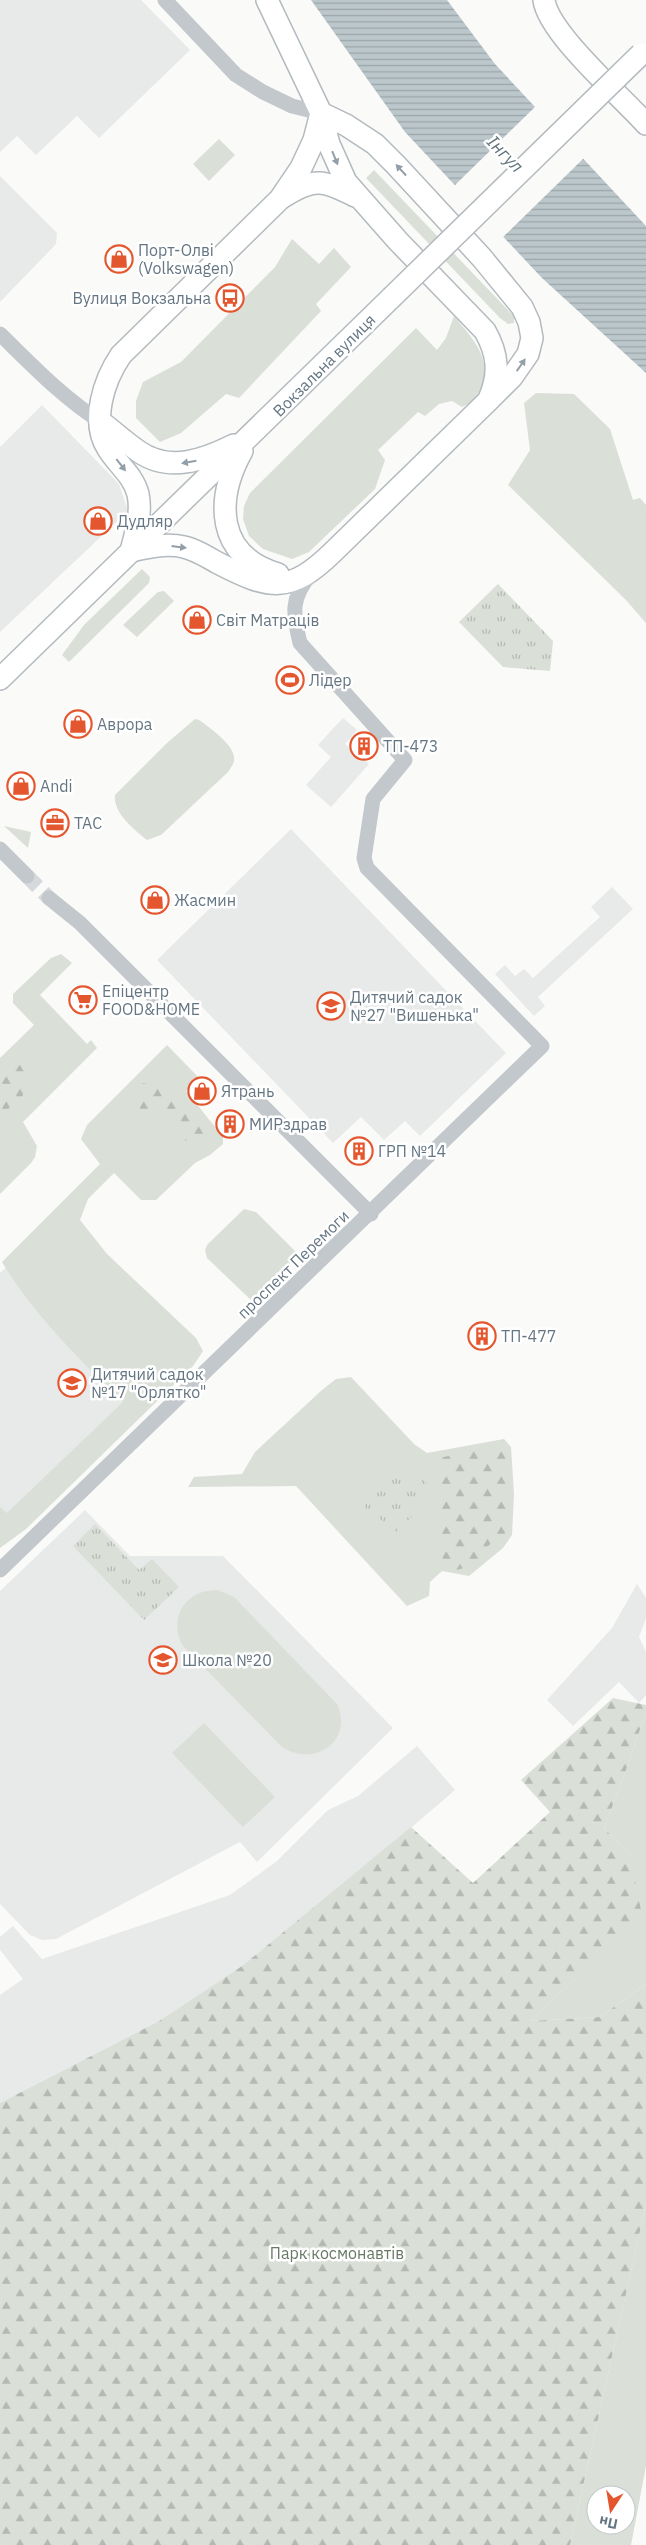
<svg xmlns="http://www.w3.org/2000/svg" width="646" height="2545" font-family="'IBM Plex Sans',sans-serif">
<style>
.built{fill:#e8e9e9}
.green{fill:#dadfd7;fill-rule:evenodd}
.forest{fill:url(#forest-firs)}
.park{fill:url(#park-tufts)}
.water{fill:url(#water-rules)}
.pier{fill:#fafaf8}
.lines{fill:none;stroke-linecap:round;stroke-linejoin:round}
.street-tunnel{stroke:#d5d9db;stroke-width:15;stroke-dasharray:15 8;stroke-linecap:butt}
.secondary-casing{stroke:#b3babf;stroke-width:24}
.street{stroke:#c3c8cc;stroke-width:15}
.secondary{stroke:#fff;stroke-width:21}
.secondary-bridge-casing{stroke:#b3babf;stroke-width:24;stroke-linecap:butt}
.secondary-bridge{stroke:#fff;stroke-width:21}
.oneway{fill:#939fa8}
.labels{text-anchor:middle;stroke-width:5;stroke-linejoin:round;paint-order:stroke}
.poi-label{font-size:16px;fill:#657683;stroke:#fff;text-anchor:start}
.street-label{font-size:16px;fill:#657683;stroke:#fff}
.park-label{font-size:16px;fill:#687a64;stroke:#fff}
.water-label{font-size:18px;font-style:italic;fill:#60757c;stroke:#fff}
</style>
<defs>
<pattern id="forest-firs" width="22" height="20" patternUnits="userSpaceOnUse" patternTransform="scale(1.25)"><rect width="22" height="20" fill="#dadfd7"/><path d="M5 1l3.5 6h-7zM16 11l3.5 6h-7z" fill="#b4b9b4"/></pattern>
<pattern id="park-tufts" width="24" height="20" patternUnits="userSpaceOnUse" patternTransform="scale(1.25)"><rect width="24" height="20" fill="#dadfd7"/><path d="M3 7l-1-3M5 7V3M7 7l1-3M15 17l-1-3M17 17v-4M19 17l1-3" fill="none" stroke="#b4b9b4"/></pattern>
<pattern id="water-rules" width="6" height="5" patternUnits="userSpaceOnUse" patternTransform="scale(1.25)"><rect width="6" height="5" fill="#bbc7cb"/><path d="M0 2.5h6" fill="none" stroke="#9ca6aa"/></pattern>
</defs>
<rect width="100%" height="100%" fill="#fafaf8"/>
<g class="built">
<polygon points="0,0 141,0 190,50 99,138 77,116 36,155 17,136 0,152"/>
<polygon points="0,176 57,233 56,244 0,302"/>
<polygon points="42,405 119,484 128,511 0,632 0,447"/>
<polygon points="343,718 357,730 345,744 369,764 331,807 306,785 331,757 318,745"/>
<polygon points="291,829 506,1053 420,1136 405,1121 384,1140 361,1117 333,1143 157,960"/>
<polygon points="612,887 633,909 538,997 545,1006 534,1016 495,974 505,965 515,976 524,969 533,978 600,917 591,907"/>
<polygon points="39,1238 164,1363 7,1514 0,1507 0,1273"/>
<polygon points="85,1510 130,1556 223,1556 393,1728 257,1862 240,1842 56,1939 42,1940 30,1935 0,1904 0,1591"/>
<polygon points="637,1584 646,1598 646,1618 639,1637 646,1652 646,1695 639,1703 619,1682 573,1726 547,1700 612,1628"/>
<polygon points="417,1746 455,1790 405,1833 242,1966 159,2021 0,2103 0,1995 23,1979 0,1950 0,1937 13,1926 42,1959 230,1895 277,1861 328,1810 358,1796"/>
</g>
<g class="green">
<polygon points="219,139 235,155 209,181 193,164"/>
<polygon points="374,170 508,310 514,316 514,323 508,324 500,318 366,178"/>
<polygon points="292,239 319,264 334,248 351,267 316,304 321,311 239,398 226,394 181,433 160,442 136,418 136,401 143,382 181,362 275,267"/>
<path d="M454,316c17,21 38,41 28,69 -4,11 -10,18 -20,22l-10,-6 -13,3 -14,12 -7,-4 -40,38 7,10 -10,29 -66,63 -17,7 -29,-10 -14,-13 -6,-17 1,-13 6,-13 166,-165 21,22 9,-12z"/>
<polygon points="536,393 574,394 610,429 633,500 640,498 646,505 646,623 625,599 508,485 530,450 524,403"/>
<polygon points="142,569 150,577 149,583 69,662 62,655 84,625"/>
<polygon points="164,591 174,601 137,637 123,625 158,592"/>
<path d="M195,719l4,1c11,8 34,24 35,37 1,6 -3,10 -6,15l-67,63 -14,5c-13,-11 -34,-27 -32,-45l52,-52z"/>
<polygon points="4,826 31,832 28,848"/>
<polygon points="61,954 72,963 40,995 87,1044 91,1040 97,1048 23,1122 37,1146 35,1157 31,1163 0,1194 0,1058 34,1025 13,1003 13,994 51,958"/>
<path d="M167,1045l32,33 -13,13c13,15 23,30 37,44v9l-13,11 -15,8 -39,37h-15l-27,-27 -26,26 -8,21 27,34 89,84 7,13 -10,15 -167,163 -26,19v-41l7,6 116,-111c-44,-43 -89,-87 -121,-140l98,-98 -19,-25 6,-14z"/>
<polygon points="244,1209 256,1212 299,1255 251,1300 207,1258 205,1250 207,1245"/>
<polygon points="351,1377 414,1444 427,1453 504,1439 511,1447 514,1494 512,1535 503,1548 469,1576 442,1571 430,1582 429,1596 407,1606 296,1486 188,1487 194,1477 242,1474 255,1452 322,1390 336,1379"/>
<path d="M218,1590l16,7 103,107c17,37 -23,64 -55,43l-99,-101c-16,-28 3,-57 35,-56z"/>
<polygon points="646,1712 646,1984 600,2017 530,2021 578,1976 630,1855 604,1828 624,1776"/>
<polygon points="204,1723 275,1797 243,1827 172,1753"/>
<path d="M646,2204v262l-15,79h-61zM596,2495h30v30h-30z"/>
</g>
<g class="forest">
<polygon points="20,1065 26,1075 27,1085 22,1097 8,1109 0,1137 0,1076 8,1069"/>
<polygon points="143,1083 163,1088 181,1107 195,1115 204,1130 204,1139 187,1142 157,1112 142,1112 133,1098"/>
<polygon points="501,1444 506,1455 510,1523 505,1534 489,1545 476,1565 456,1570 444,1567 442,1555 443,1539 438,1517 444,1504 440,1495 435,1459"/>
<polygon points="613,1698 646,1705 646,1712 624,1776 604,1828 630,1855 641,1910 578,1976 530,2021 600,2017 646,1984 646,2204 570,2545 0,2545 0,2103 159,2021 242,1966 411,1827 473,1883 550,1812 521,1780"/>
</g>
<g class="park">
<polygon points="498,584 553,641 550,671 503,667 459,622"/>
<polygon points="391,1466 401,1467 426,1482 427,1500 397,1532 364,1507"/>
<polygon points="95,1524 139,1570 152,1559 179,1587 144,1620 73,1546"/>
</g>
<polygon class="water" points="311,0 447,0 495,64 646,226 646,373 542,278 405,132"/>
<polygon class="pier" points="537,105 585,157 501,239 453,187"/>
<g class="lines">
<polyline class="street-tunnel" points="27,876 49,898"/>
<g class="secondary-casing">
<g id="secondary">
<path d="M267,0l54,113 8,31 17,38 52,59 87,90c13,23 15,43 4,68"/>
<path d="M544,0c4,33 78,97 102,124"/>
<path d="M283,197c31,-20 41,-17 72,-1"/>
<path d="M101,422c12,9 24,20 37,29 31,22 66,9 96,-6"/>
<path d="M242,451c-27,49 -26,105 36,123"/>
<path d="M131,551c17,-4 36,-8 53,-4 13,3 23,10 34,16 52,27 72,31 115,-11l155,-151 24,-24 16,-23 4,-16 -3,-16 -7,-15 -40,-49 -86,-93 -21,-21 -29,-19 -25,-12"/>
<path d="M131,551c5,-19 11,-38 7,-57 -5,-19 -20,-29 -30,-45 -18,-28 -4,-69 13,-94l159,-156 21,-31 13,-28 7,-27"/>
<polyline points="0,679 391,298"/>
</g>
</g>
<g class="street">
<polyline points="165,0 236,75 263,92 292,106 321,113"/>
<path d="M0,334c32,31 63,64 101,88"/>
<polyline points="0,849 27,876"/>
<polyline points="49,898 80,923 371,1214"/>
<path d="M0,1570l542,-524 -175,-178 -3,-10 9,-59 32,-39 -105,-117c-7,-29 -10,-45 11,-69"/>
</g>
<use href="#secondary" class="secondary"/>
<g class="secondary-bridge-casing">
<polyline id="secondary-bridge" points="391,298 641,54"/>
</g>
<use href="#secondary-bridge" class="secondary-bridge"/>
</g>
<defs><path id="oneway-solid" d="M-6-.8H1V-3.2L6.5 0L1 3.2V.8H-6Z" transform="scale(1.25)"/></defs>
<g class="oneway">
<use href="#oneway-solid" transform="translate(335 158) rotate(68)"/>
<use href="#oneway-solid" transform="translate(401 170) rotate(-133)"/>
<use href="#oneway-solid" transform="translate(521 365) rotate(-55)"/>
<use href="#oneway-solid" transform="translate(189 462) rotate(170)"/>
<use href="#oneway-solid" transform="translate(121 465) rotate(52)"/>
<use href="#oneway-solid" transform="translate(179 547) rotate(7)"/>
</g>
<defs>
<g id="shop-ring" transform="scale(1.4375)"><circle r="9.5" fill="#fff" stroke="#e4572e" stroke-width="1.5"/><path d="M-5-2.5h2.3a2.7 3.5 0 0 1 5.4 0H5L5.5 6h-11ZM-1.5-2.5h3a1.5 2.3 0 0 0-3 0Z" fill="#e4572e"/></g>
<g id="bus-ring" transform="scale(1.4375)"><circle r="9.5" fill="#fff" stroke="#e4572e" stroke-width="1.5"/><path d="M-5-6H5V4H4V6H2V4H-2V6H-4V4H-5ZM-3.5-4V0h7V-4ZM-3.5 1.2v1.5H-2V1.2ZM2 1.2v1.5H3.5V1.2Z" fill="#e4572e"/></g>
<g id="stadium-ring" transform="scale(1.4375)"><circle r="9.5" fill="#fff" stroke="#e4572e" stroke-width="1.5"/><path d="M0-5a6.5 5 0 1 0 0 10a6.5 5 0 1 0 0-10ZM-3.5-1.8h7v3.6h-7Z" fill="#e4572e"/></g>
<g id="building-ring" transform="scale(1.4375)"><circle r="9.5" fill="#fff" stroke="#e4572e" stroke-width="1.5"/><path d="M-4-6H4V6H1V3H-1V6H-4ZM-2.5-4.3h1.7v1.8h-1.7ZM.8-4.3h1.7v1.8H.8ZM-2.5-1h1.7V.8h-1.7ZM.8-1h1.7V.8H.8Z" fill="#e4572e"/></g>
<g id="office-ring" transform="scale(1.4375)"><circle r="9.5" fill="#fff" stroke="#e4572e" stroke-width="1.5"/><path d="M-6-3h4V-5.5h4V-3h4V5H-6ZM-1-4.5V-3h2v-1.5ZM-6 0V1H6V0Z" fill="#e4572e"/></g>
<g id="supermarket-ring" transform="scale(1.4375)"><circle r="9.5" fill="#fff" stroke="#e4572e" stroke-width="1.5"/><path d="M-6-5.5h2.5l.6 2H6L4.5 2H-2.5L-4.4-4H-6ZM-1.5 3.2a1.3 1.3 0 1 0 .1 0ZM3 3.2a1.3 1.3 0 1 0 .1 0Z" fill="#e4572e"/></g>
<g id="school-ring" transform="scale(1.4375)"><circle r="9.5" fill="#fff" stroke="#e4572e" stroke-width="1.5"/><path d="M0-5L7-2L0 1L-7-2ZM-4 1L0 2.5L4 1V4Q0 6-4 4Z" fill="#e4572e"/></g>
</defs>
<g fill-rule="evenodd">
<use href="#shop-ring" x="119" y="259"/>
<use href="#bus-ring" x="230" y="298"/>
<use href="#shop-ring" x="98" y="521"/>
<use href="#shop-ring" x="197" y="620"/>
<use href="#stadium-ring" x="290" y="680"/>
<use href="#shop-ring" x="78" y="724"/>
<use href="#building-ring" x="364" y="746"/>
<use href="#shop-ring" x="21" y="786"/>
<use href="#office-ring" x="55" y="823"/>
<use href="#shop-ring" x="155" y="900"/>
<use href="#supermarket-ring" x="83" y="1000"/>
<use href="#school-ring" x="331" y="1006"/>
<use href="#shop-ring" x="202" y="1091"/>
<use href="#building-ring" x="230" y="1124"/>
<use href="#building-ring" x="359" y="1151"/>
<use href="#building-ring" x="482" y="1336"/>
<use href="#school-ring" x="72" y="1383"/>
<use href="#school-ring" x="163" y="1660"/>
</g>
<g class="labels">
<g class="poi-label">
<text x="138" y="256">Порт-Олві<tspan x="138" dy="18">(Volkswagen)</tspan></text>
<text x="211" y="304" text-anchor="end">Вулиця Вокзальна</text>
<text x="117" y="527">Дудляр</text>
<text x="216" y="626">Світ Матраців</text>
<text x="309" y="686">Лідер</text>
<text x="97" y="730">Аврора</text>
<text x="383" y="752">ТП-473</text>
<text x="40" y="792">Andi</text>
<text x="74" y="829">ТАС</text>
<text x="174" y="906">Жасмин</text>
<text x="102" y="997">Епіцентр<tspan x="102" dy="18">FOOD&amp;HOME</tspan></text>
<text x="350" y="1003">Дитячий садок<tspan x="350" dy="18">№27 "Вишенька"</tspan></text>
<text x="221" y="1097">Ятрань</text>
<text x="249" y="1130">МИРздрав</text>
<text x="378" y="1157">ГРП №14</text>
<text x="501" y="1342">ТП-477</text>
<text x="91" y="1380">Дитячий садок<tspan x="91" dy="18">№17 "Орлятко"</tspan></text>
<text x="182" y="1666">Школа №20</text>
</g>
<g class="street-label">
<text transform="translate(324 365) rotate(-45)" y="6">Вокзальна вулиця</text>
<text transform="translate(293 1264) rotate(-44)" y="6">проспект Перемоги</text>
</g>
<g class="park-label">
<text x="337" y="2259">Парк космонавтів</text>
</g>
<g class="water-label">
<text transform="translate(505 154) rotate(46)" y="6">Інгул</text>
</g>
</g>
<g transform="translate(611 2510) rotate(192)"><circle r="24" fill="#ffffff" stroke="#c1c8cd"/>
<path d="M0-4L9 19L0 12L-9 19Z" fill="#e4572e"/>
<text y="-8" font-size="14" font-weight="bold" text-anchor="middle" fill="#657683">Пн</text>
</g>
</svg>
